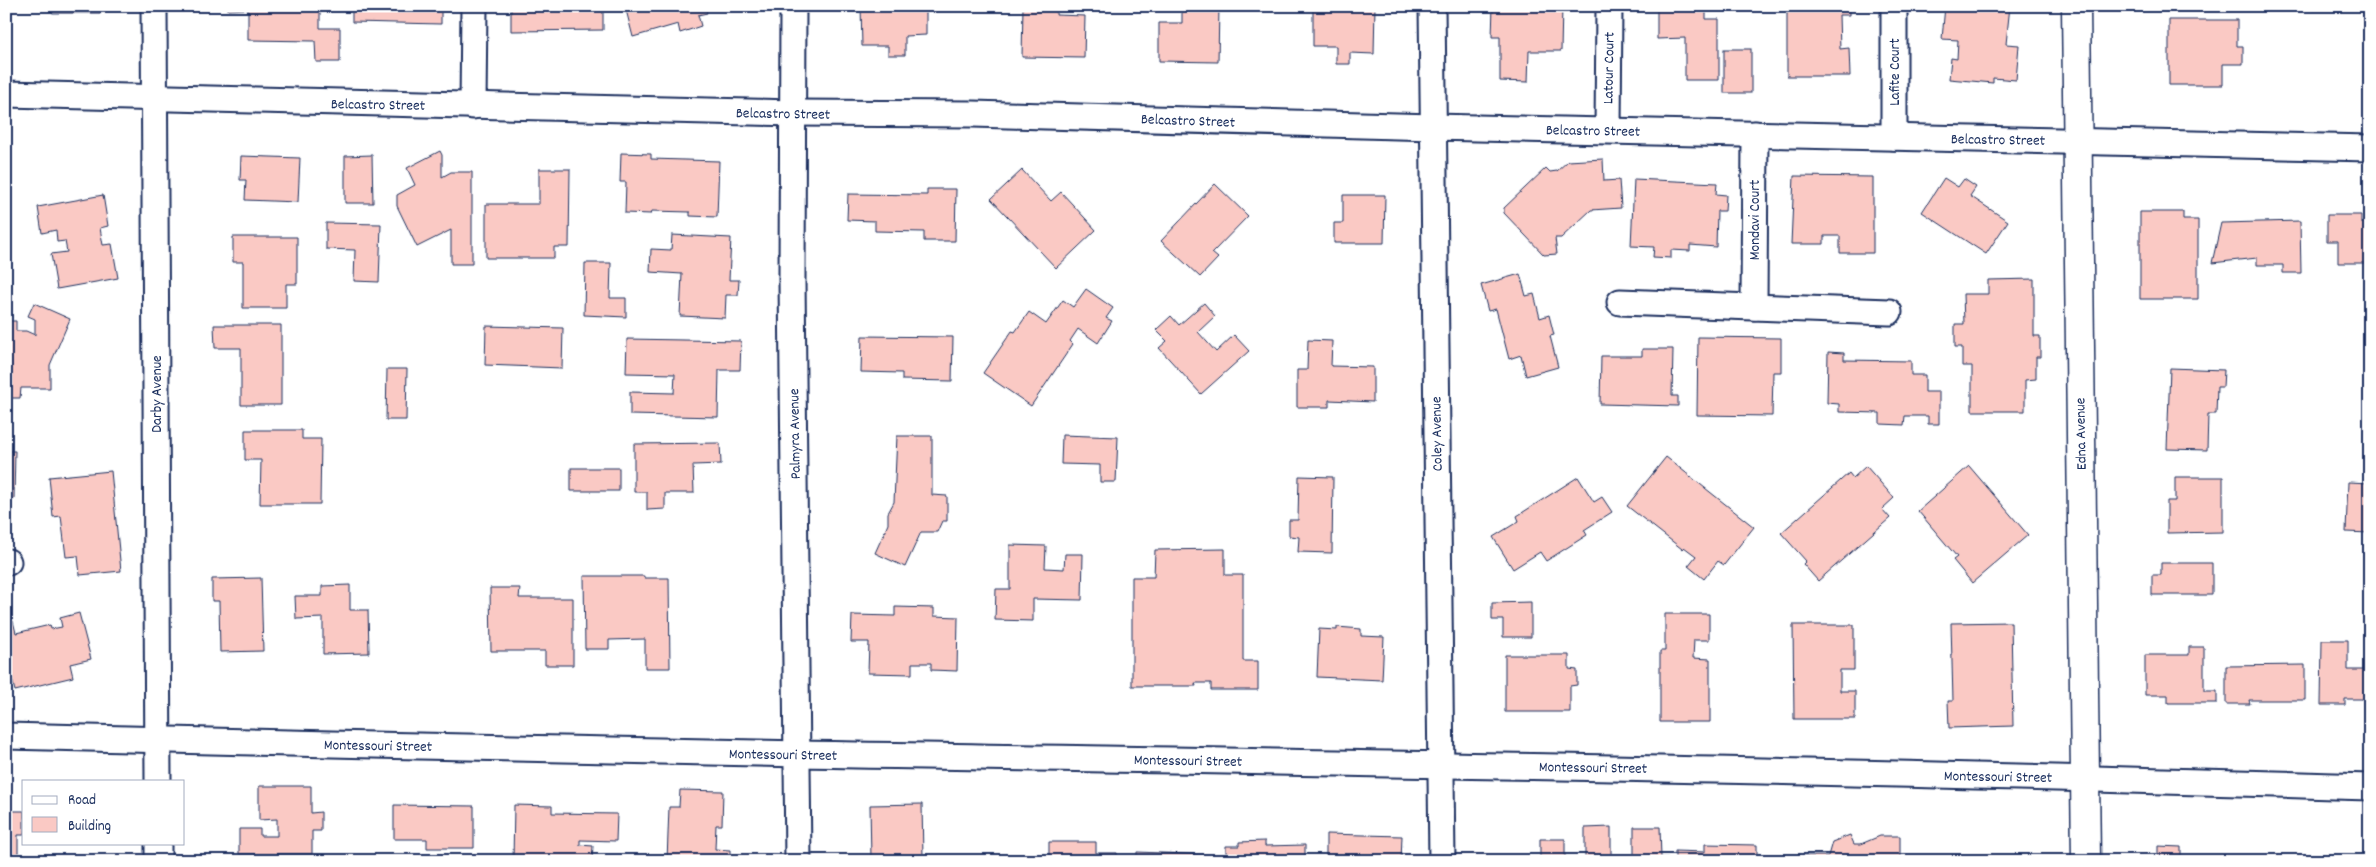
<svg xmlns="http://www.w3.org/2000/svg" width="2376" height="867" font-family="Dekko,sans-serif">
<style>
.building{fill:#fac9c4;stroke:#1b2f5e}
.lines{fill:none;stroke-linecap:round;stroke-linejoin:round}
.street-casing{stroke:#1b2f5e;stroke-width:29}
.secondary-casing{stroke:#1b2f5e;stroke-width:31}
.street{stroke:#fff;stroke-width:25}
.secondary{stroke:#fff;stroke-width:28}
.labels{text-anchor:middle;stroke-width:5;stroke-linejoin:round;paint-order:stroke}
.street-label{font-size:15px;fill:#1b2f5e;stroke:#fff}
</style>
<rect width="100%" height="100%" fill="#fff"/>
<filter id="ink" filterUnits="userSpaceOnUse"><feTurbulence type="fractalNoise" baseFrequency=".02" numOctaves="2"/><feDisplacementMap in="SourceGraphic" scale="10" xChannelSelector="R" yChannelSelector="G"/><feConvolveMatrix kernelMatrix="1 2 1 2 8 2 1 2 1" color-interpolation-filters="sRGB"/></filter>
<g filter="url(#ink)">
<g class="building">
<rect x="53" y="6" width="47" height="7"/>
<polygon points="228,6 320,6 320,28 340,28 340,62 316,62 315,41 248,40 248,9 228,10"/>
<polygon points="352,6 441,6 441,24 352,22"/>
<polygon points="511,6 603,6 603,30 511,31"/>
<polygon points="625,6 705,6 707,13 698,15 701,26 680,33 678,24 633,37"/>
<polygon points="861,6 926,6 926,35 905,36 905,55 888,55 888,46 862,46"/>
<polygon points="1023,6 1057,6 1056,15 1085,16 1084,58 1022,57"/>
<polygon points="1182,6 1219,6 1218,62 1159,61 1159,23 1182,23"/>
<polygon points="1313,6 1375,6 1374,54 1350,53 1350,64 1336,64 1336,46 1313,46"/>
<polygon points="1493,6 1562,6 1561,51 1529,51 1528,82 1500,81 1500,37 1492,37"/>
<polygon points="1657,6 1706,6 1706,19 1719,19 1719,80 1685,80 1685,38 1657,39"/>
<polygon points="1787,6 1849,6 1849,15 1839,15 1840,49 1849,48 1850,76 1787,76"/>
<polygon points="1945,6 2010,6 2006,44 2019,45 2016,80 1993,78 1993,83 1949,79 1951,58 1957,59 1958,40 1942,39"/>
<rect x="2313" y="6" width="23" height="4"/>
<rect x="2364" y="11" width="6" height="28"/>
<polygon points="2169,20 2237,20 2237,46 2243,46 2243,64 2223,64 2223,85 2169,85"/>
<rect x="1724" y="49" width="27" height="44"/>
<polygon points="440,151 442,155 442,177 451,172 472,172 472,264 451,264 451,230 417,247 397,206 397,195 415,185 407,168"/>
<polygon points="621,153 651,154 651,159 719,161 717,217 690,216 690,212 652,211 651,214 625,213 626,182 620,182"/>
<polygon points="372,155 373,203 345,203 345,156"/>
<polygon points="241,156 300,158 298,202 245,200 246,180 240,180"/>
<polygon points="1603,159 1604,181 1619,180 1621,208 1591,210 1561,238 1555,238 1557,254 1544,255 1504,213 1504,208 1546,168 1550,172 1557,171 1568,161"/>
<polygon points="539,169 570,169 569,247 554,247 554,258 486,258 486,204 539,204"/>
<polygon points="1022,170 1051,201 1061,192 1096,230 1056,268 991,199"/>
<polygon points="1794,176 1873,177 1873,253 1840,253 1840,236 1824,236 1824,244 1791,244"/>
<polygon points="1944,178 1958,187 1964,179 1976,187 1970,196 2008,221 1986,254 1922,212"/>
<polygon points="1634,179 1717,183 1716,194 1726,195 1725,211 1717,211 1716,247 1690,245 1690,251 1671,250 1671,258 1653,257 1654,247 1631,246"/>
<polygon points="1215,184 1248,216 1212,253 1218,258 1200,277 1161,241"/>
<polygon points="927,189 956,189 955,241 924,241 924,232 875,231 875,221 847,220 848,194 927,195"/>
<polygon points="103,195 108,226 100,228 103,245 112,244 118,278 57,289 51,254 67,252 65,241 57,242 56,230 42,233 38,207"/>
<polygon points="1343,195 1385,195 1384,243 1334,243 1334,223 1343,223"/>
<polygon points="2140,212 2183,212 2183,220 2198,220 2198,299 2140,299"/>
<polygon points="2327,215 2361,215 2361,223 2370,223 2370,263 2338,263 2338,241 2327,241"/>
<polygon points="2300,221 2301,273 2283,273 2283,265 2257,265 2257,258 2212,263 2221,223"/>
<polygon points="326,223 381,224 379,282 354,281 355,250 326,249"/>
<polygon points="672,235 731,238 729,280 739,280 738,295 726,295 725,318 680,316 682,274 650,272 651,249 671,250"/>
<polygon points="233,237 297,237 297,284 286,284 286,308 243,308 243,262 233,262"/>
<polygon points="585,263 611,263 610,298 626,298 626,317 584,315"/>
<polygon points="1520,274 1526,296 1534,294 1540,318 1549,315 1554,335 1550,336 1558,367 1526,376 1521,355 1509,359 1496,309 1488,311 1481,285"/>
<polygon points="2034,279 2034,336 2040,336 2040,357 2036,357 2036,379 2025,380 2025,411 1972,411 1972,366 1962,366 1962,347 1955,347 1955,324 1964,324 1963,294 1988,294 1988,280"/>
<polygon points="1086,289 1113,308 1106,318 1112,321 1098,343 1078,329 1070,341 1073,344 1031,406 983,373 1012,331 1015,332 1029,312 1046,324 1063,300 1073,307"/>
<polygon points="34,303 70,319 50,365 50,388 21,388 20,398 6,398 6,321 16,321 16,331 26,331 35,335 35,319 28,316"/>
<polygon points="1204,303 1215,316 1198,332 1216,352 1234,335 1249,351 1201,394 1159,348 1167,341 1156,330 1171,316 1179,325"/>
<polygon points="214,325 281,325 281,405 241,405 241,348 215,348"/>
<polygon points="486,326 563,328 562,368 485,365"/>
<polygon points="862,336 953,337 952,381 902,380 902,373 861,372"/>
<polygon points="1698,337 1781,338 1781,372 1773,372 1772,416 1697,415"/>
<polygon points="627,339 741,341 740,370 719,370 718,417 630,415 630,392 674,393 675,374 626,373"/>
<polygon points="1308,340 1332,341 1331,366 1373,367 1373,402 1329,400 1329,407 1297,407 1297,370 1307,370"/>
<polygon points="1642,349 1673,349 1672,396 1678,396 1678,406 1600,404 1601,356 1642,356"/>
<polygon points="1828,352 1844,353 1844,360 1911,361 1911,375 1925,375 1925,392 1939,392 1939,424 1928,424 1928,416 1905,416 1904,425 1880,424 1880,413 1839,412 1839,404 1827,403"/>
<polygon points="2170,368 2224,370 2223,387 2217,387 2216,414 2208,414 2207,450 2167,449"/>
<polygon points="387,369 407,369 406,420 386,420"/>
<polygon points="245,430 302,430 302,439 321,439 320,504 260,504 261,460 245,460"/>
<polygon points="1062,435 1118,437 1116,482 1100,482 1100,465 1061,464"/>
<polygon points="897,436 932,436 932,495 947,496 947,521 942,521 937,532 921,532 905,567 875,553 888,524 888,513 894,502"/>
<polygon points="720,443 721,464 693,465 694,493 665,493 665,509 647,510 647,492 634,492 634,444"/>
<polygon points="6,451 15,451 14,499 6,499"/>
<polygon points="1666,457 1754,527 1724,565 1718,561 1704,579 1688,566 1696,556 1684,547 1682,549 1627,506"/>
<polygon points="1866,466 1894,498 1882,509 1890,518 1818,581 1803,564 1806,561 1781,533 1849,473 1853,478"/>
<polygon points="1969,466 2028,535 1972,583 1953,560 1957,557 1918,511"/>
<rect x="571" y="468" width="48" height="23"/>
<polygon points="111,471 121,571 80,575 78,556 66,557 61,516 53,517 49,477"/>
<polygon points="1299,476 1333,477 1332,553 1298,552 1299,537 1289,536 1289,520 1298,520"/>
<polygon points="1578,477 1594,502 1602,497 1612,512 1584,530 1587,535 1546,561 1540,552 1513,569 1493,537 1519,521 1517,516"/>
<polygon points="2175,477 2223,477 2223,532 2167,533 2167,501 2175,501"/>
<polygon points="2348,482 2370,483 2370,533 2346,532"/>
<polygon points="1010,545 1046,546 1045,568 1064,569 1065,554 1083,554 1082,600 1033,599 1033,621 995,620 996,589 1010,589"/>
<polygon points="1225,549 1225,575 1243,575 1243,661 1258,661 1258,690 1211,690 1211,683 1195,683 1196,686 1132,686 1132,577 1154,577 1155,550"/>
<polygon points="2161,563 2212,563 2212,595 2152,595 2152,575 2161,575"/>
<polygon points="584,576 644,576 644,578 669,578 670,668 645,668 645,639 609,640 609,649 585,649"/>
<polygon points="261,578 263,651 220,652 219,601 212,601 212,579"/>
<polygon points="350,585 350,610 368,610 369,653 323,654 323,618 296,619 295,596 322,596 322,586"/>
<polygon points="490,588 520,588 519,598 573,598 573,665 545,665 545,651 491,651"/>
<polygon points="1531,602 1531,637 1503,637 1503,620 1492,620 1492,603"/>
<polygon points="895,607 934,608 934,616 958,617 957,671 931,670 931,663 912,663 912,674 868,673 869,642 851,642 852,615 895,616"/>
<polygon points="79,613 91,659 70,664 73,677 15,691 6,656 6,622 13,621 16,633 50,625 51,629 62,627 60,618"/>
<polygon points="1665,614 1709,614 1709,640 1694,640 1693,658 1710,659 1710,722 1660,722 1660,651 1665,651"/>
<polygon points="2011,622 2013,726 1949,728 1948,701 1953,701 1951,623"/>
<polygon points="1793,625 1854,625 1854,670 1840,670 1840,691 1855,691 1855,719 1794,719"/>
<polygon points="1337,627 1361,629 1361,636 1384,637 1382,680 1317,677 1319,629 1337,630"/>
<polygon points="2322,640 2348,640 2348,670 2370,670 2370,699 2345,699 2345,705 2321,705"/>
<polygon points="2189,647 2204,647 2204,691 2217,691 2217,703 2168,703 2168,695 2145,695 2145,655 2189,655"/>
<polygon points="1505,655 1569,655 1569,669 1577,670 1577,685 1570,686 1570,712 1505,712"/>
<polygon points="2305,665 2305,700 2249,700 2250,704 2226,704 2226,666"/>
<polygon points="259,786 311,786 311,813 321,812 321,831 312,831 312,854 239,854 239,829 260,829 260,836 277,836 277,819 259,820"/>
<polygon points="680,790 723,791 722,825 716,825 715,849 730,850 730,861 667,861 669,807 679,807"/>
<polygon points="922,804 923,858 871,859 870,805"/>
<polygon points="394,805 474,806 474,848 427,848 427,839 394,839"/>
<polygon points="514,805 552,806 552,813 617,814 616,841 580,840 580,845 593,846 592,861 513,861"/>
<polygon points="6,811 24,811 24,835 18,835 18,861 6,861"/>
<polygon points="1611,827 1611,857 1634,857 1634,827 1660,827 1661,858 1668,858 1667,861 1585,861 1585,828"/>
<polygon points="1326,834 1402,836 1401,861 1326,861"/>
<polygon points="1850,835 1854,844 1861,844 1880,836 1900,836 1900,861 1795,861 1795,856 1828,856 1832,842"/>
<polygon points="1540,839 1565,839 1565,861 1532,861 1532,858 1540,858"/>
<polygon points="1265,841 1265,846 1305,845 1305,861 1226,861 1226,846 1239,846 1239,842"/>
<polygon points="1049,842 1096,842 1096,853 1117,853 1117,861 1049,861"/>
<polygon points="1705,844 1757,845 1757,861 1675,861 1675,851 1705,852"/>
<polygon points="2158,846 2181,847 2181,861 2158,861"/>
<polygon points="1137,852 1209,855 1209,861 1137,861"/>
</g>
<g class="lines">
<g class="street-casing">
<g id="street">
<polyline points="154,6 158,781"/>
<polyline points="793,6 792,280 798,861"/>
<polyline points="1432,6 1442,861"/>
<polyline points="6,94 793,113 973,114 1433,127 2370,148"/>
<polyline points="473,106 474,6"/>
<polyline points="1608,130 1609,6"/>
<polyline points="1894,137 1894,6"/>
<polyline points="1620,302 1889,312"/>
<polyline points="1754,307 1755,134"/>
<polyline points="6,562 8,562"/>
<path d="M6,736c265,6 531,14 796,18 523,9 1045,16 1568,33"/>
<polyline points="158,843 158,861"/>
</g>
</g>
<g class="secondary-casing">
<polyline id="secondary" points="2076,6 2086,861"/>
</g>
<use href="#street" class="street"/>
<use href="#secondary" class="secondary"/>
</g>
</g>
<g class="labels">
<g class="street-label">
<text transform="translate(1608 68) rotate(-89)" y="5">Latour Court</text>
<text transform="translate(1894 72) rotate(-90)" y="5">Lafite Court</text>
<text transform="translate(378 104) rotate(1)" y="5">Belcastro Street</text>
<text transform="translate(783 113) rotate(1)" y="5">Belcastro Street</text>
<text transform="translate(1188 120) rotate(2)" y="5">Belcastro Street</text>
<text transform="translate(1593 130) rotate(1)" y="5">Belcastro Street</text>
<text transform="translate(1998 139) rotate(1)" y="5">Belcastro Street</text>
<text transform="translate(1754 220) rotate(-90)" y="5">Mondavi Court</text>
<text transform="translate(156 394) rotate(-90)" y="5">Darby Avenue</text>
<text transform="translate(794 434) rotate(-91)" y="5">Palmyra Avenue</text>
<text transform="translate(1436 434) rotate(-91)" y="5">Coley Avenue</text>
<text transform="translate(2080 434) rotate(-91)" y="5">Edna Avenue</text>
<text transform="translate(378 745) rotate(1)" y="5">Montessouri Street</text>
<text transform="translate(783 754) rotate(1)" y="5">Montessouri Street</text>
<text transform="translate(1188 760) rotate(1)" y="5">Montessouri Street</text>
<text transform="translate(1593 767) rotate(1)" y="5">Montessouri Street</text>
<text transform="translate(1998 776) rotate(1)" y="5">Montessouri Street</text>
</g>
</g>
<rect width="2376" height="867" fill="none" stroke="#fff" stroke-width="25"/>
<rect x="12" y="12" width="2351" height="842" fill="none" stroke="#1b2f5e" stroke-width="2" filter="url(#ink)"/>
<rect x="22" y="780" width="162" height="65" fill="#ffffff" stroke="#a4acbf"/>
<rect x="32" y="796" width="25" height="8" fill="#ffffff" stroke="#a4acbf"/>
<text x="68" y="804" font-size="15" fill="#1b2f5e">Road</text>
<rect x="32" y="817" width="25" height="15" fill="#fac9c4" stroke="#a4acbf"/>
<text x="68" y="830" font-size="15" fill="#1b2f5e">Building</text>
</svg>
